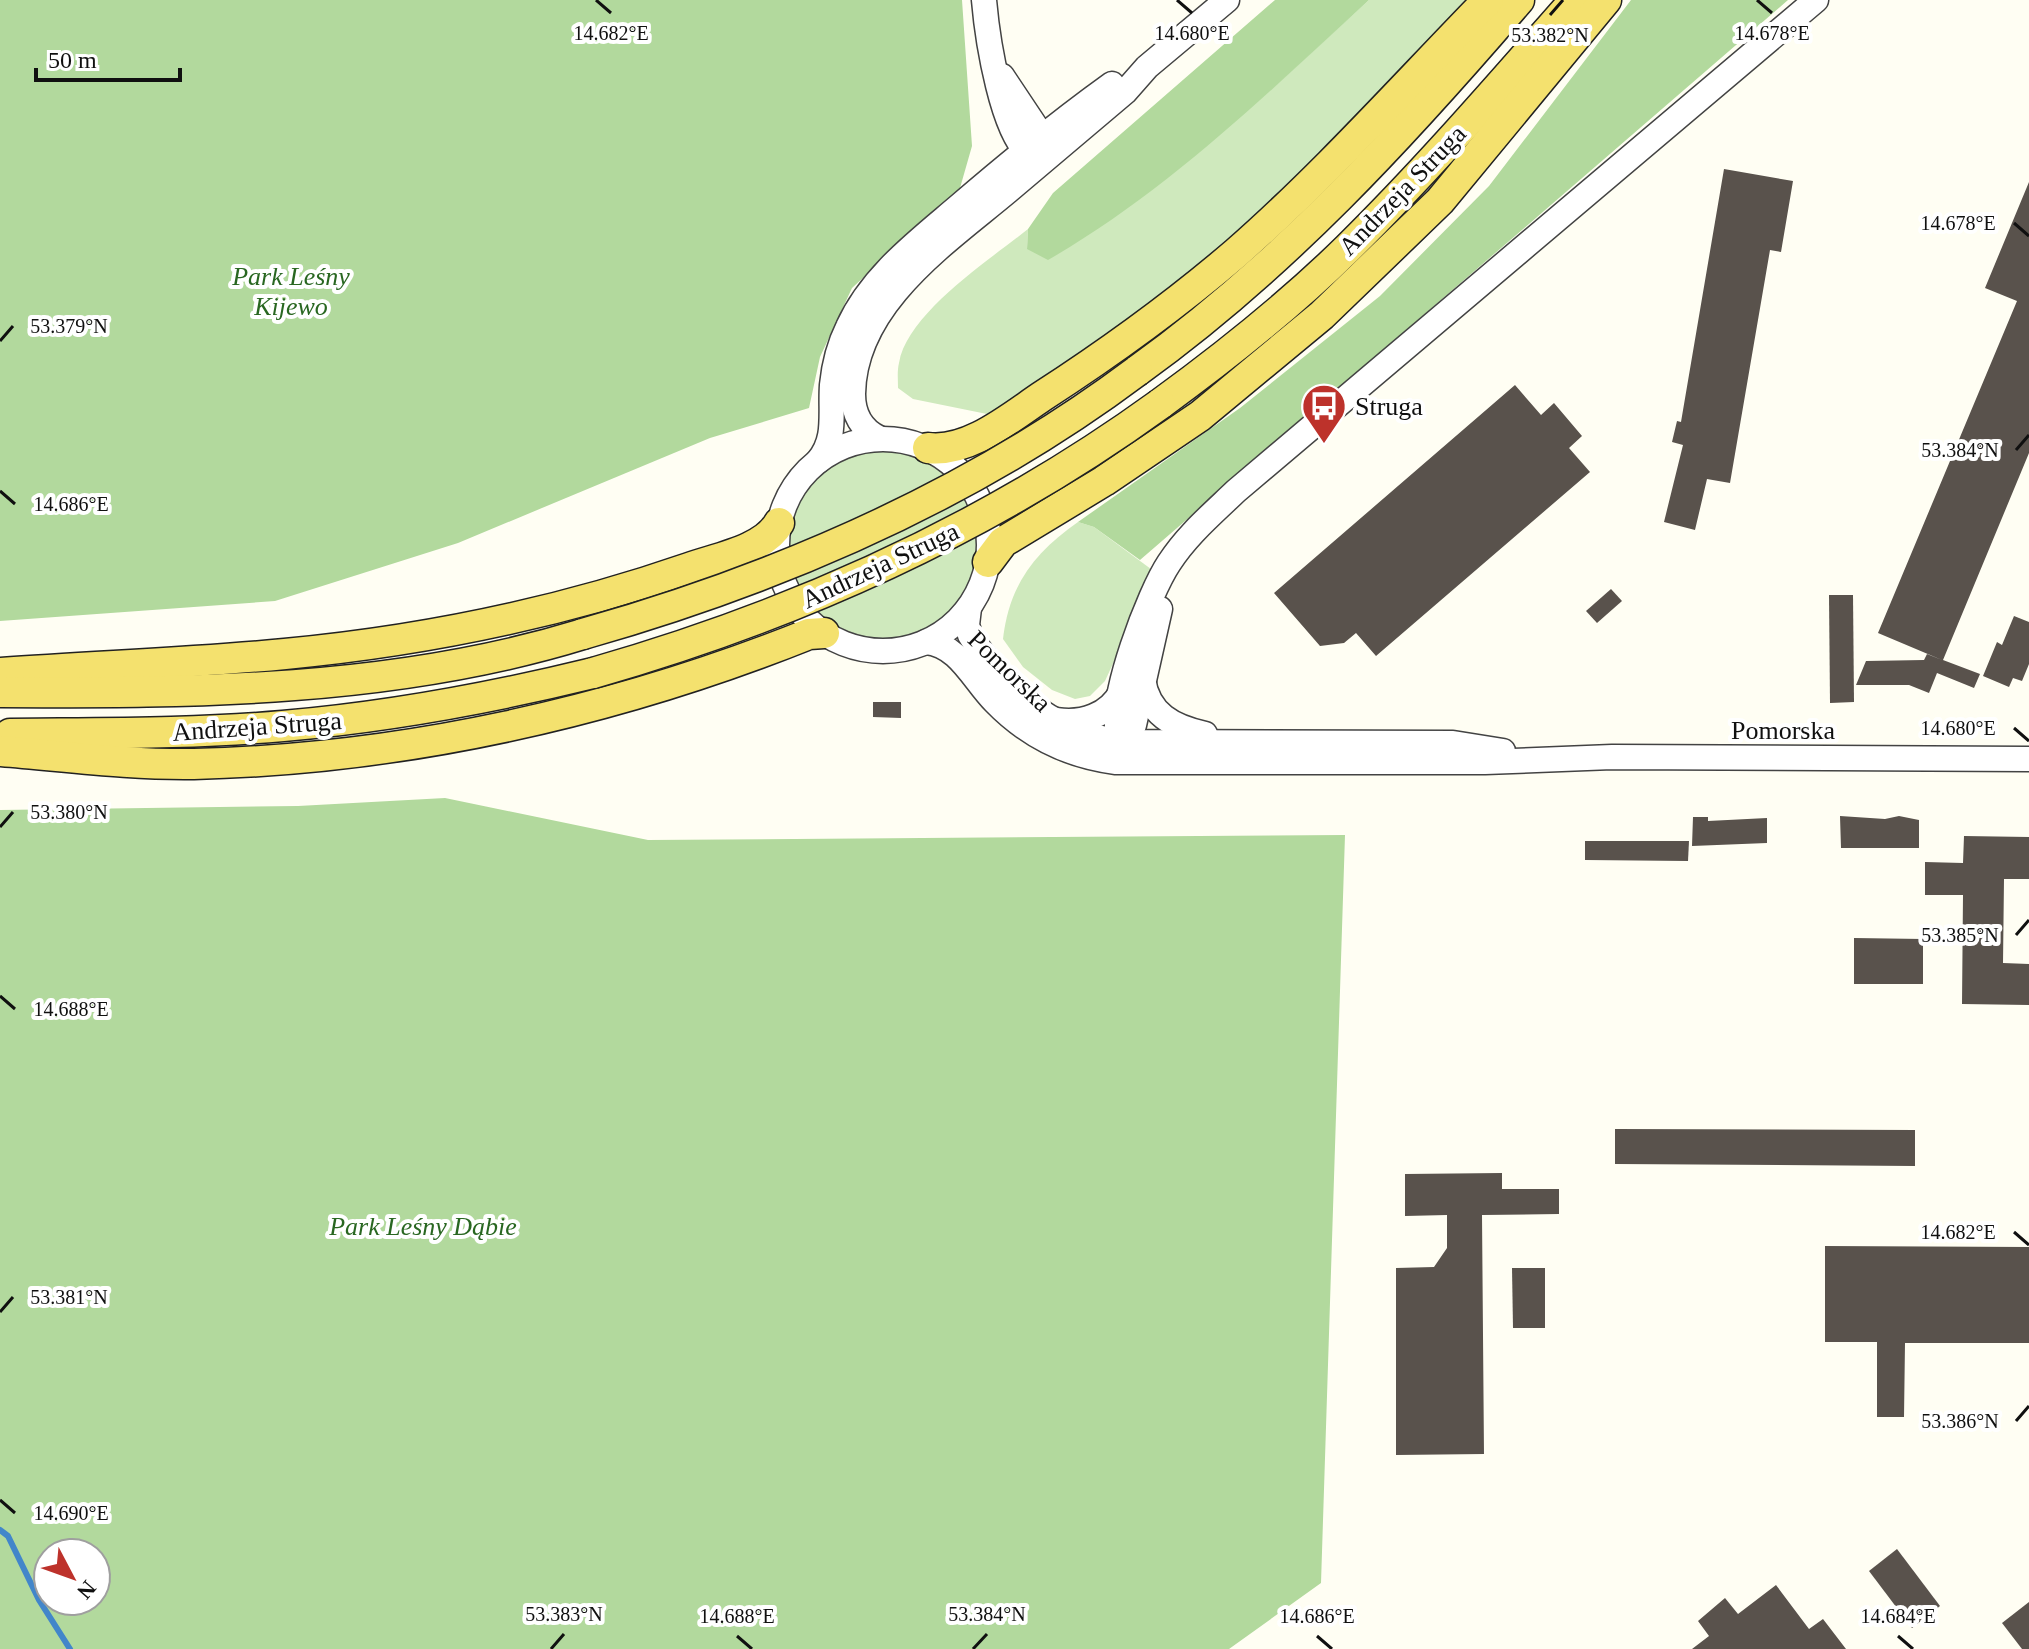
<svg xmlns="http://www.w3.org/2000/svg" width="2029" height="1649" font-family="Georgia,serif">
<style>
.green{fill:#cfe9bd}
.forest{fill:#b2d99d;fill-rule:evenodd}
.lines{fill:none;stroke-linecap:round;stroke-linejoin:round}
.stream{stroke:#4286ca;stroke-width:6}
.building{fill:#59524c}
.minor-casing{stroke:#434343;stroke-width:27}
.major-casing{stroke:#212121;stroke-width:33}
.minor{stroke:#fff;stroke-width:24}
.major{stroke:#f4e16e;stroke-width:30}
.major-bridge-casing{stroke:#212121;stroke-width:33;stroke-linecap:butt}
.major-bridge{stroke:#f4e16e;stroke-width:30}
.ticks{fill:none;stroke:#101010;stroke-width:3}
.labels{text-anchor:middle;stroke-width:8;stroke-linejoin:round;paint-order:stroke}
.street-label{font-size:26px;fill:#101010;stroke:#fff}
.park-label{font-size:26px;font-style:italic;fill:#296721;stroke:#fff}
.poi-label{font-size:26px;fill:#101010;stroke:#fff;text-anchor:start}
.ticks-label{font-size:20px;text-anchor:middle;fill:#101010;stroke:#fff;stroke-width:8;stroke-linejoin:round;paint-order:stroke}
</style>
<rect width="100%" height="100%" fill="#fffef3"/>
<g class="green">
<path d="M1369,0h100c-58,61 -115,126 -176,185 -93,87 -195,167 -306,229l-74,-15 -15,-11c0,-8 -1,-17 1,-25 8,-50 92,-104 129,-134l-1,20 248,-163z"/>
<circle cx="883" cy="544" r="94"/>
<path d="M1078,522l16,5 61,45 -50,109 -15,15 -15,3 -23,-9 -29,-23 -20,-28c6,-54 32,-87 75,-117z"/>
</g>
<g class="forest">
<polygon points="0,0 962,0 972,146 960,188 852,288 820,357 809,408 710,438 458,543 275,601 0,621"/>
<path d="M1275,0h94c-100,92 -202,192 -321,260l-21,-11 1,-20 25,-36z"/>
<polygon points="1631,0 1788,0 1140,560 1094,527 1078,522 1240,408 1380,296 1489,186"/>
<path d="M445,798l203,42 697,-5 -24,748 -92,66h-1229v-839l298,-4zM48,1553h48v48h-48z"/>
</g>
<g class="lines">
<polyline class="stream" points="0,1530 8,1536 39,1600 70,1649"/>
</g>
<g class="building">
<polygon points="1724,169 1793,181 1781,252 1770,250 1730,483 1707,479 1695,530 1664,522 1683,445 1672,442 1677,421 1681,422"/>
<polygon points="2029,182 2029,453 1943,660 1980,674 1974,688 1937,673 1929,693 1909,685 1856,685 1866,661 1924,660 1927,654 1942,660 1878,633 2017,301 1985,288"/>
<polygon points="1515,385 1541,415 1554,403 1582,436 1569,448 1590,472 1376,656 1356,633 1344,643 1320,646 1274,593"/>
<polygon points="1611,589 1622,601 1597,623 1586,611"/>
<polygon points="1829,595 1853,595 1854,702 1830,703"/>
<polygon points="2014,616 2029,622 2029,664 2022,681 2013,678 2009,687 1983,676 1997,642 2002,645"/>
<polygon points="873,702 901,702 901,718 873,717"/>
<polygon points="1840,816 1885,819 1899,816 1919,820 1919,848 1841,848"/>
<polygon points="1693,817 1708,817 1708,821 1767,818 1767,843 1692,846"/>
<polygon points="1964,836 2029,837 2029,879 2004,879 2003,963 2029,964 2029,1005 1962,1004 1963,895 1925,895 1925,862 1963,863"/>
<polygon points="1585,841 1689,841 1688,861 1585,860"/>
<polygon points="1854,938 1923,939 1923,984 1854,984"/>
<polygon points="1615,1129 1915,1130 1915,1166 1615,1164"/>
<polygon points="1502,1173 1502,1189 1559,1189 1559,1214 1482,1215 1484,1454 1396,1455 1396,1268 1434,1267 1447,1248 1447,1215 1405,1216 1405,1174"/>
<polygon points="1825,1246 2029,1247 2029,1343 1905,1343 1904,1417 1877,1417 1877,1342 1825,1342"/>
<polygon points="1512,1268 1545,1268 1545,1328 1513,1328"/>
<polygon points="1897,1549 1940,1606 1912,1628 1869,1571"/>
<polygon points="1776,1585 1809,1629 1823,1619 1846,1649 1692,1649 1709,1636 1698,1621 1725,1598 1738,1614"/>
<polygon points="2029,1602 2029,1649 2022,1649 2002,1623"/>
</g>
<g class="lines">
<g class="minor-casing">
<g id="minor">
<path d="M984,0c3,35 18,141 50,158"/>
<polyline points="1002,76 1042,136 1046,150"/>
<path d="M879,438c-17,-8 -26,-24 -26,-44 1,-90 93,-151 155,-203 39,-33 78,-66 117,-99l22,-25 80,-67"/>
<circle cx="883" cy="545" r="106"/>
<path d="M818,461c19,-22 12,-48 14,-76 2,-20 7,-40 16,-58 23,-51 70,-86 111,-121 50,-43 100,-84 153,-122"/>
<path d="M969,608l-2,17 3,10c36,59 91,104 162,107l321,1 50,8"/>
<path d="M926,642c33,3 47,38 69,60 33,34 74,54 121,60h369l127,-5 417,2"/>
<path d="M1143,679c5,35 30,48 62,55"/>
<path d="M1057,720c25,4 52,-5 64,-28"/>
<polyline points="1119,752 1134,725 1160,609"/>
<path d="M1146,761c-14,-4 -25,-14 -28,-29 -9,-34 31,-139 51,-169 18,-28 43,-49 67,-72l580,-491"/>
</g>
</g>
<g class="major-casing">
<g id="major">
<path d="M1137,371c146,-105 265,-235 382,-371"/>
<path d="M1160,404c66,-48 130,-99 188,-156 80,-79 153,-164 227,-248"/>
<path d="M928,448c40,5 82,-30 113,-51 68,-44 133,-91 195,-144 89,-78 169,-168 252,-253"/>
<polyline points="988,562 1003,542 1104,481 1200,416 1322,315 1440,201 1606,0"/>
<path d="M0,673c95,-7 191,-10 285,-19 138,-13 274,-41 404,-86 28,-10 75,-18 90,-45"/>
<path d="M0,692c195,1 395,0 583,-58"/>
<path d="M10,734c91,-1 182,0 273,-8 105,-9 208,-28 310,-53"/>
<path d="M0,751c64,5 129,14 194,13 210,-5 420,-52 615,-130l15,-1"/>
</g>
</g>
<use href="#minor" class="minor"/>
<use href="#major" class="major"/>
<g class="major-bridge-casing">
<g id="major-bridge">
<path d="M583,634c197,-56 390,-140 554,-263"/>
<path d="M593,673c203,-58 396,-145 567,-269"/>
</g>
</g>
<use href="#major-bridge" class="major-bridge"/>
</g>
<path class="ticks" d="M596,0l15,13M1177,0l15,13M1757,0l15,13M1550,15l13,-15M2014,223l15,13M0,341l13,-15M2016,450l13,-15M0,491l15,13M2014,728l15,13M0,827l13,-15M2016,935l13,-15M0,996l15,13M2014,1232l15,13M0,1312l13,-15M2016,1421l13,-15M0,1500l15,13M737,1636l15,13M1317,1636l15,13M1898,1636l15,13M551,1649l13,-15M973,1649l14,-15"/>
<defs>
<g id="bus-pin" transform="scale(2.3)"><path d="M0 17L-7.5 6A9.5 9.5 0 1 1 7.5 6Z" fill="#bd322b" stroke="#fff"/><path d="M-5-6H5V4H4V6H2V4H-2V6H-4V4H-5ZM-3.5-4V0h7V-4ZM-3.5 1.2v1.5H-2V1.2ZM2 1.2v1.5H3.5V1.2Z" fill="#fff"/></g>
</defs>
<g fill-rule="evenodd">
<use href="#bus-pin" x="1324" y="406"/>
</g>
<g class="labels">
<g class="street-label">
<text transform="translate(1402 190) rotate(-46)" y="9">Andrzeja Struga</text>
<text transform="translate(880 565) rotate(-25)" y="9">Andrzeja Struga</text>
<text transform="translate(1010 671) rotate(44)" y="9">Pomorska</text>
<text transform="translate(257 726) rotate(-4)" y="9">Andrzeja Struga</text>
<text x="1783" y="739">Pomorska</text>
</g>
<g class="park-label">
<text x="291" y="285">Park Leśny<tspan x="291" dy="30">Kijewo</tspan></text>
<text x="423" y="1235">Park Leśny Dąbie</text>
</g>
<g class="poi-label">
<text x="1355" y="415">Struga</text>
</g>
</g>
<g class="ticks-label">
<text x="611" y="40">14.682°E</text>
<text x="1192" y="40">14.680°E</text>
<text x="1772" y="40">14.678°E</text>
<text x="1550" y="42">53.382°N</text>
<text x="1958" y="230">14.678°E</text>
<text x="69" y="333">53.379°N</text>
<text x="1960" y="457">53.384°N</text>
<text x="71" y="511">14.686°E</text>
<text x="1958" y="735">14.680°E</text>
<text x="69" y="819">53.380°N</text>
<text x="1960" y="942">53.385°N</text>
<text x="71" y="1016">14.688°E</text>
<text x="1958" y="1239">14.682°E</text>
<text x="69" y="1304">53.381°N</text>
<text x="1960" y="1428">53.386°N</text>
<text x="71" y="1520">14.690°E</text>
<text x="564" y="1621">53.383°N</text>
<text x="987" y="1621">53.384°N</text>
<text x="737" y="1623">14.688°E</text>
<text x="1317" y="1623">14.686°E</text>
<text x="1898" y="1623">14.684°E</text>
</g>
<g transform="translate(72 1577) rotate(131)"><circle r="38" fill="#ffffff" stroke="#9f9f9f" stroke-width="2"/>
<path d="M0-6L14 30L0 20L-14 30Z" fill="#bd322b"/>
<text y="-12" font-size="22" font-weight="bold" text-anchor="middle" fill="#101010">N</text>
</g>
<path d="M36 68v12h144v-12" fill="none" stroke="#101010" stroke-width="4"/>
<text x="48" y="68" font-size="24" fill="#101010" stroke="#ffffff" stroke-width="6" paint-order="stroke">50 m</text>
</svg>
